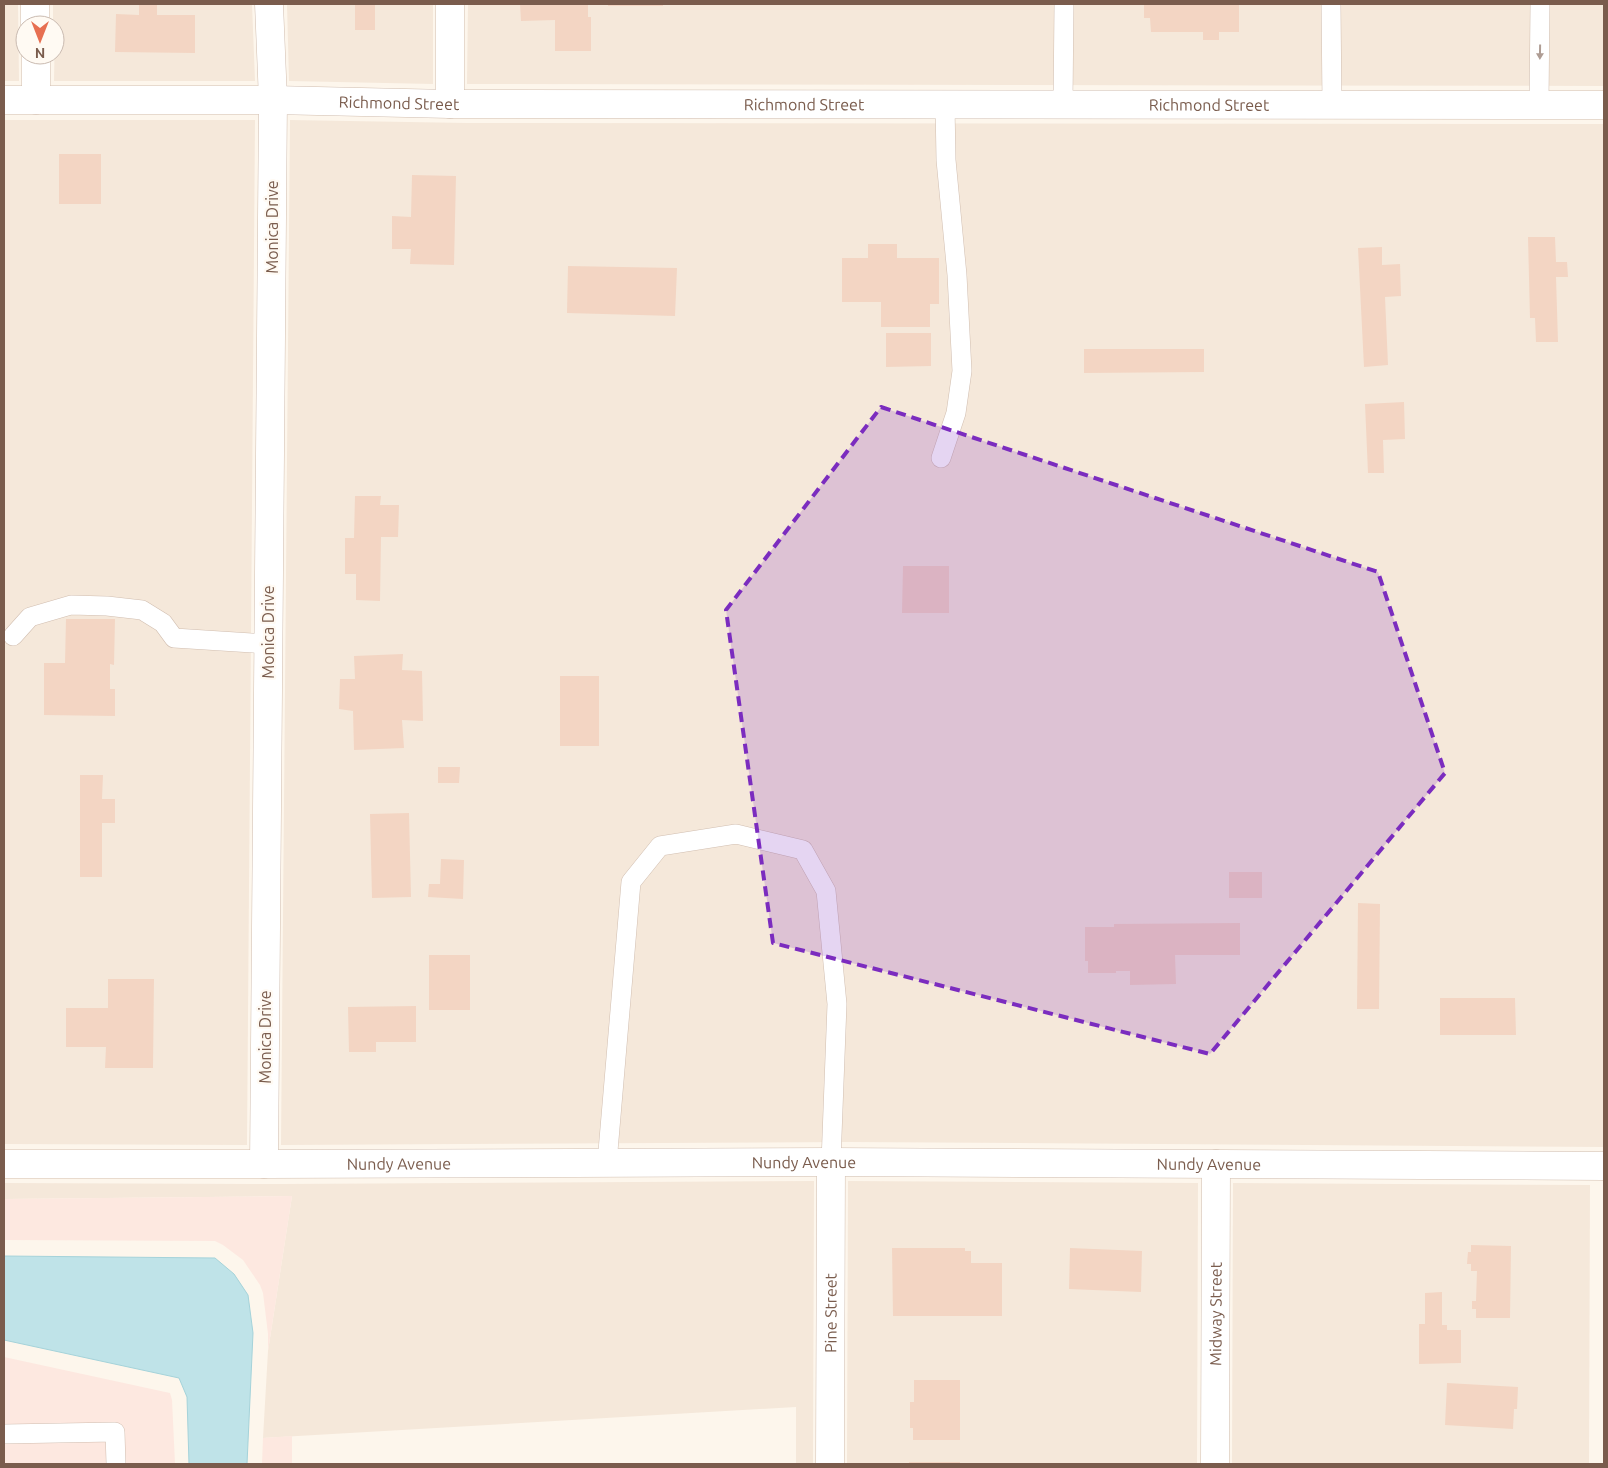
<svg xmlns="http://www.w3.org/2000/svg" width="1608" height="1468" font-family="Ubuntu,sans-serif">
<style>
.residential{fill:#f5e8da}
.commercial{fill:#fde8e0}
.water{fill:#bfe3e8;stroke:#a5d3da}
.building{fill:#f3d5c3}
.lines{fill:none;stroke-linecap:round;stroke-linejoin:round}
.lane-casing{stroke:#d1beb0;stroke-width:20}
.street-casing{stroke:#d1beb0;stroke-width:29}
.secondary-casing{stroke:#d6c0b0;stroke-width:29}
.lane{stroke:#fff;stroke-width:19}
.street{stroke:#fff;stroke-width:28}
.secondary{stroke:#fff;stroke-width:28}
.oneway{fill:#af9d94}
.marked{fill:#7b2cbf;fill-opacity:0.2;stroke:#7b2cbf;stroke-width:4;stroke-dasharray:10 6;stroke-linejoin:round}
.labels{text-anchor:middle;stroke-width:4.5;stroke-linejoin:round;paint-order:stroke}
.street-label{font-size:16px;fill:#7a5c4d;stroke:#fffaf3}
</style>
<rect width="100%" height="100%" fill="#fdf6ec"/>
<g class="residential">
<polygon points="4,4 18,4 19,81 4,81"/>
<polygon points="53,4 252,4 255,81 54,81 55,25 53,25"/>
<polygon points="287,4 433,4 433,84 289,81"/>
<polygon points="468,4 1604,4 1604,86 467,84"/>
<polygon points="4,120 255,120 247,1145 4,1144"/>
<polygon points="290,120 467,123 1604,124 1604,1147 848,1142 281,1145"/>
<polygon points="814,1181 813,1464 796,1464 796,1407 263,1438 268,1351 292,1196 4,1199 4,1183 281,1184"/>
<polygon points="848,1181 1198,1183 1197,1464 847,1464"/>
<polygon points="1233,1183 1590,1185 1589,1464 1232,1464"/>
</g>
<g class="commercial">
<polygon points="292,1196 268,1351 268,1334 263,1293 260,1285 243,1260 223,1245 215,1241 4,1240 4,1199"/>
<polygon points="4,1357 170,1393 172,1400 175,1464 4,1464"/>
<polygon points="292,1436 292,1464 262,1464 263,1438"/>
</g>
<polygon class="water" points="4,1256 215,1258 234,1274 248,1295 253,1333 247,1464 189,1464 187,1397 179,1378 4,1340"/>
<g class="building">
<polygon points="139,4 157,4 157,15 195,15 195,53 115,52 116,14 139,15"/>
<rect x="355" y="4" width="20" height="26"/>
<polygon points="520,4 588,4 588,17 591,17 591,51 555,51 555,20 521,21"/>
<rect x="608" y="4" width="55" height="2"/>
<polygon points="1144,4 1239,4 1239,32 1219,32 1219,40 1203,40 1203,32 1151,32 1150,18 1144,18"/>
<rect x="59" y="154" width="42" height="50"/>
<polygon points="412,175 456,176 454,265 410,264 411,249 392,249 392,216 411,217"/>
<polygon points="1528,237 1555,237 1556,262 1567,262 1568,277 1556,277 1558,342 1536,342 1535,318 1530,318"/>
<polygon points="868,244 897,244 897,258 939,258 939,304 930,304 930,327 881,327 881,302 842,302 842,258 868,258"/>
<polygon points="1382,247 1382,265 1400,264 1401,296 1385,297 1388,365 1364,367 1358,248"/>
<polygon points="568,266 677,268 675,316 567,313"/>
<polygon points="886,333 931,333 931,366 886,367"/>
<polygon points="1084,349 1204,349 1204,372 1084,373"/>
<polygon points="1404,402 1405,439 1383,440 1384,473 1368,473 1365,404"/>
<polygon points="355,496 381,496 380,505 399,505 398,537 381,537 380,601 356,600 356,574 345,574 345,538 354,538"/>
<polygon points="903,566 949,566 949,613 902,613"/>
<polygon points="66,619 115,619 114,665 110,664 110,689 115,689 115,716 44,715 44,663 65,663"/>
<polygon points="403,654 402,670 422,671 423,721 402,720 404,748 354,750 353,711 339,709 340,679 355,679 354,656"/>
<rect x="560" y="676" width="39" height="70"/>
<polygon points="438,767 460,767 459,783 438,783"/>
<polygon points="80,775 103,775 102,799 115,799 115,823 102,823 102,877 80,877"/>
<polygon points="409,813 411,897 372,898 370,814"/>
<polygon points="441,859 464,860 463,899 428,897 429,884 440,884"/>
<rect x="1229" y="872" width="33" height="26"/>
<polygon points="1358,903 1380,904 1379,1009 1357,1009"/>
<polygon points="1240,923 1240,955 1175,955 1176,984 1130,985 1130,971 1116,971 1116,973 1088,973 1088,961 1085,961 1085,927 1114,927 1114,924"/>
<rect x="429" y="955" width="41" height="55"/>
<polygon points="108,979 154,979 153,1068 105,1068 106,1047 66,1047 66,1008 108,1008"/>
<polygon points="1440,998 1515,998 1516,1035 1440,1035"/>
<polygon points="416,1006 416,1042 376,1042 376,1052 349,1052 348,1007"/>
<polygon points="1471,1245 1511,1246 1510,1318 1476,1318 1476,1309 1472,1309 1472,1301 1476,1301 1477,1271 1471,1271 1471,1264 1467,1264 1468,1252 1471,1252"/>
<polygon points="892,1248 965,1248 965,1251 971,1251 971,1263 1002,1263 1002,1316 893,1316"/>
<polygon points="1070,1248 1142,1251 1141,1292 1069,1289"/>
<polygon points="1442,1292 1442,1325 1447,1325 1447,1330 1461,1330 1461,1363 1419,1364 1419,1324 1425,1324 1425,1293"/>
<polygon points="914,1380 960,1380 960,1440 913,1440 913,1428 910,1428 910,1402 914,1402"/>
<polygon points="1447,1383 1518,1387 1517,1409 1514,1409 1513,1429 1445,1425"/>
<rect x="909" y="1462" width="51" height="2"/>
</g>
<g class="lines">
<g class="lane-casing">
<g id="lane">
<polyline points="1331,4 1332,105"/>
<polyline points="1063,104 1064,4"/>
<polyline points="1539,105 1540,4"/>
<polyline points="941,458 956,413 962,371 957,275 946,160 945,104"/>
<polyline points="13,636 30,617 71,605 107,606 142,610 163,623 174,638 268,644"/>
<polyline points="607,1163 631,882 660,846 736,834 803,850 826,891 837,1004 831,1162"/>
<polyline points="4,1434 115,1432 116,1464"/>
</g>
</g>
<g class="street-casing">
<g id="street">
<polyline points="35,4 35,25"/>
<path id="s1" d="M269,4l4,96 -9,1064 567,-2 773,4"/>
<polyline points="36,55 36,100"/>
<path id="s2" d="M4,100h269l177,4 1154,1"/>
<polyline points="450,104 450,4"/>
<path id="s3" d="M830,1464l1,-302"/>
<path id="s4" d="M1215,1464l1,-300"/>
</g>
</g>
<g class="secondary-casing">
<polyline id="secondary" points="4,1164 264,1164"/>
</g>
<use href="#lane" class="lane"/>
<use href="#street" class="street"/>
<use href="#secondary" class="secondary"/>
</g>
<defs><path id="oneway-solid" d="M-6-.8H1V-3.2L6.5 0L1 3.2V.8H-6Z" transform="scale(1.25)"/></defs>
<use class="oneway" href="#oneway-solid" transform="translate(1540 52) rotate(91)"/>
<path class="marked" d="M881,407l497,165 67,201 -235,281 -437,-111 -47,-333z"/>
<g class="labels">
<g class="street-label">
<text dy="6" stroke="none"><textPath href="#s2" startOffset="395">Richmond Street</textPath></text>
<text dy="6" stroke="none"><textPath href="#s2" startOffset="800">Richmond Street</textPath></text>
<text dy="6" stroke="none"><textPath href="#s2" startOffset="1205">Richmond Street</textPath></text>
<text transform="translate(272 227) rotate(-90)" y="6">Monica Drive</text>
<text transform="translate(268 632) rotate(-90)" y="6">Monica Drive</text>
<text transform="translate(265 1037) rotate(-90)" y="6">Monica Drive</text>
<text dy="6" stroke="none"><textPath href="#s1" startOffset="1700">Nundy Avenue</textPath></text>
<text dy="6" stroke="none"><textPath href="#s1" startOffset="1295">Nundy Avenue</textPath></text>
<text dy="6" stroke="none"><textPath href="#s1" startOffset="2105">Nundy Avenue</textPath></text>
<text dy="6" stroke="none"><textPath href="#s3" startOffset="151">Pine Street</textPath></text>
<text dy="6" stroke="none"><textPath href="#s4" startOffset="150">Midway Street</textPath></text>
</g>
</g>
<rect width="1608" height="1468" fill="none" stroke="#7a5c4d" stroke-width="10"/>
<g transform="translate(40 40) rotate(180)"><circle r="24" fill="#fffaf3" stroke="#cabbb1"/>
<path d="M0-4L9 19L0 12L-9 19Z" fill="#e76f51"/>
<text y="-8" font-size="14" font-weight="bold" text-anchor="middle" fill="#7a5c4d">N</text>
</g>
</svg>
